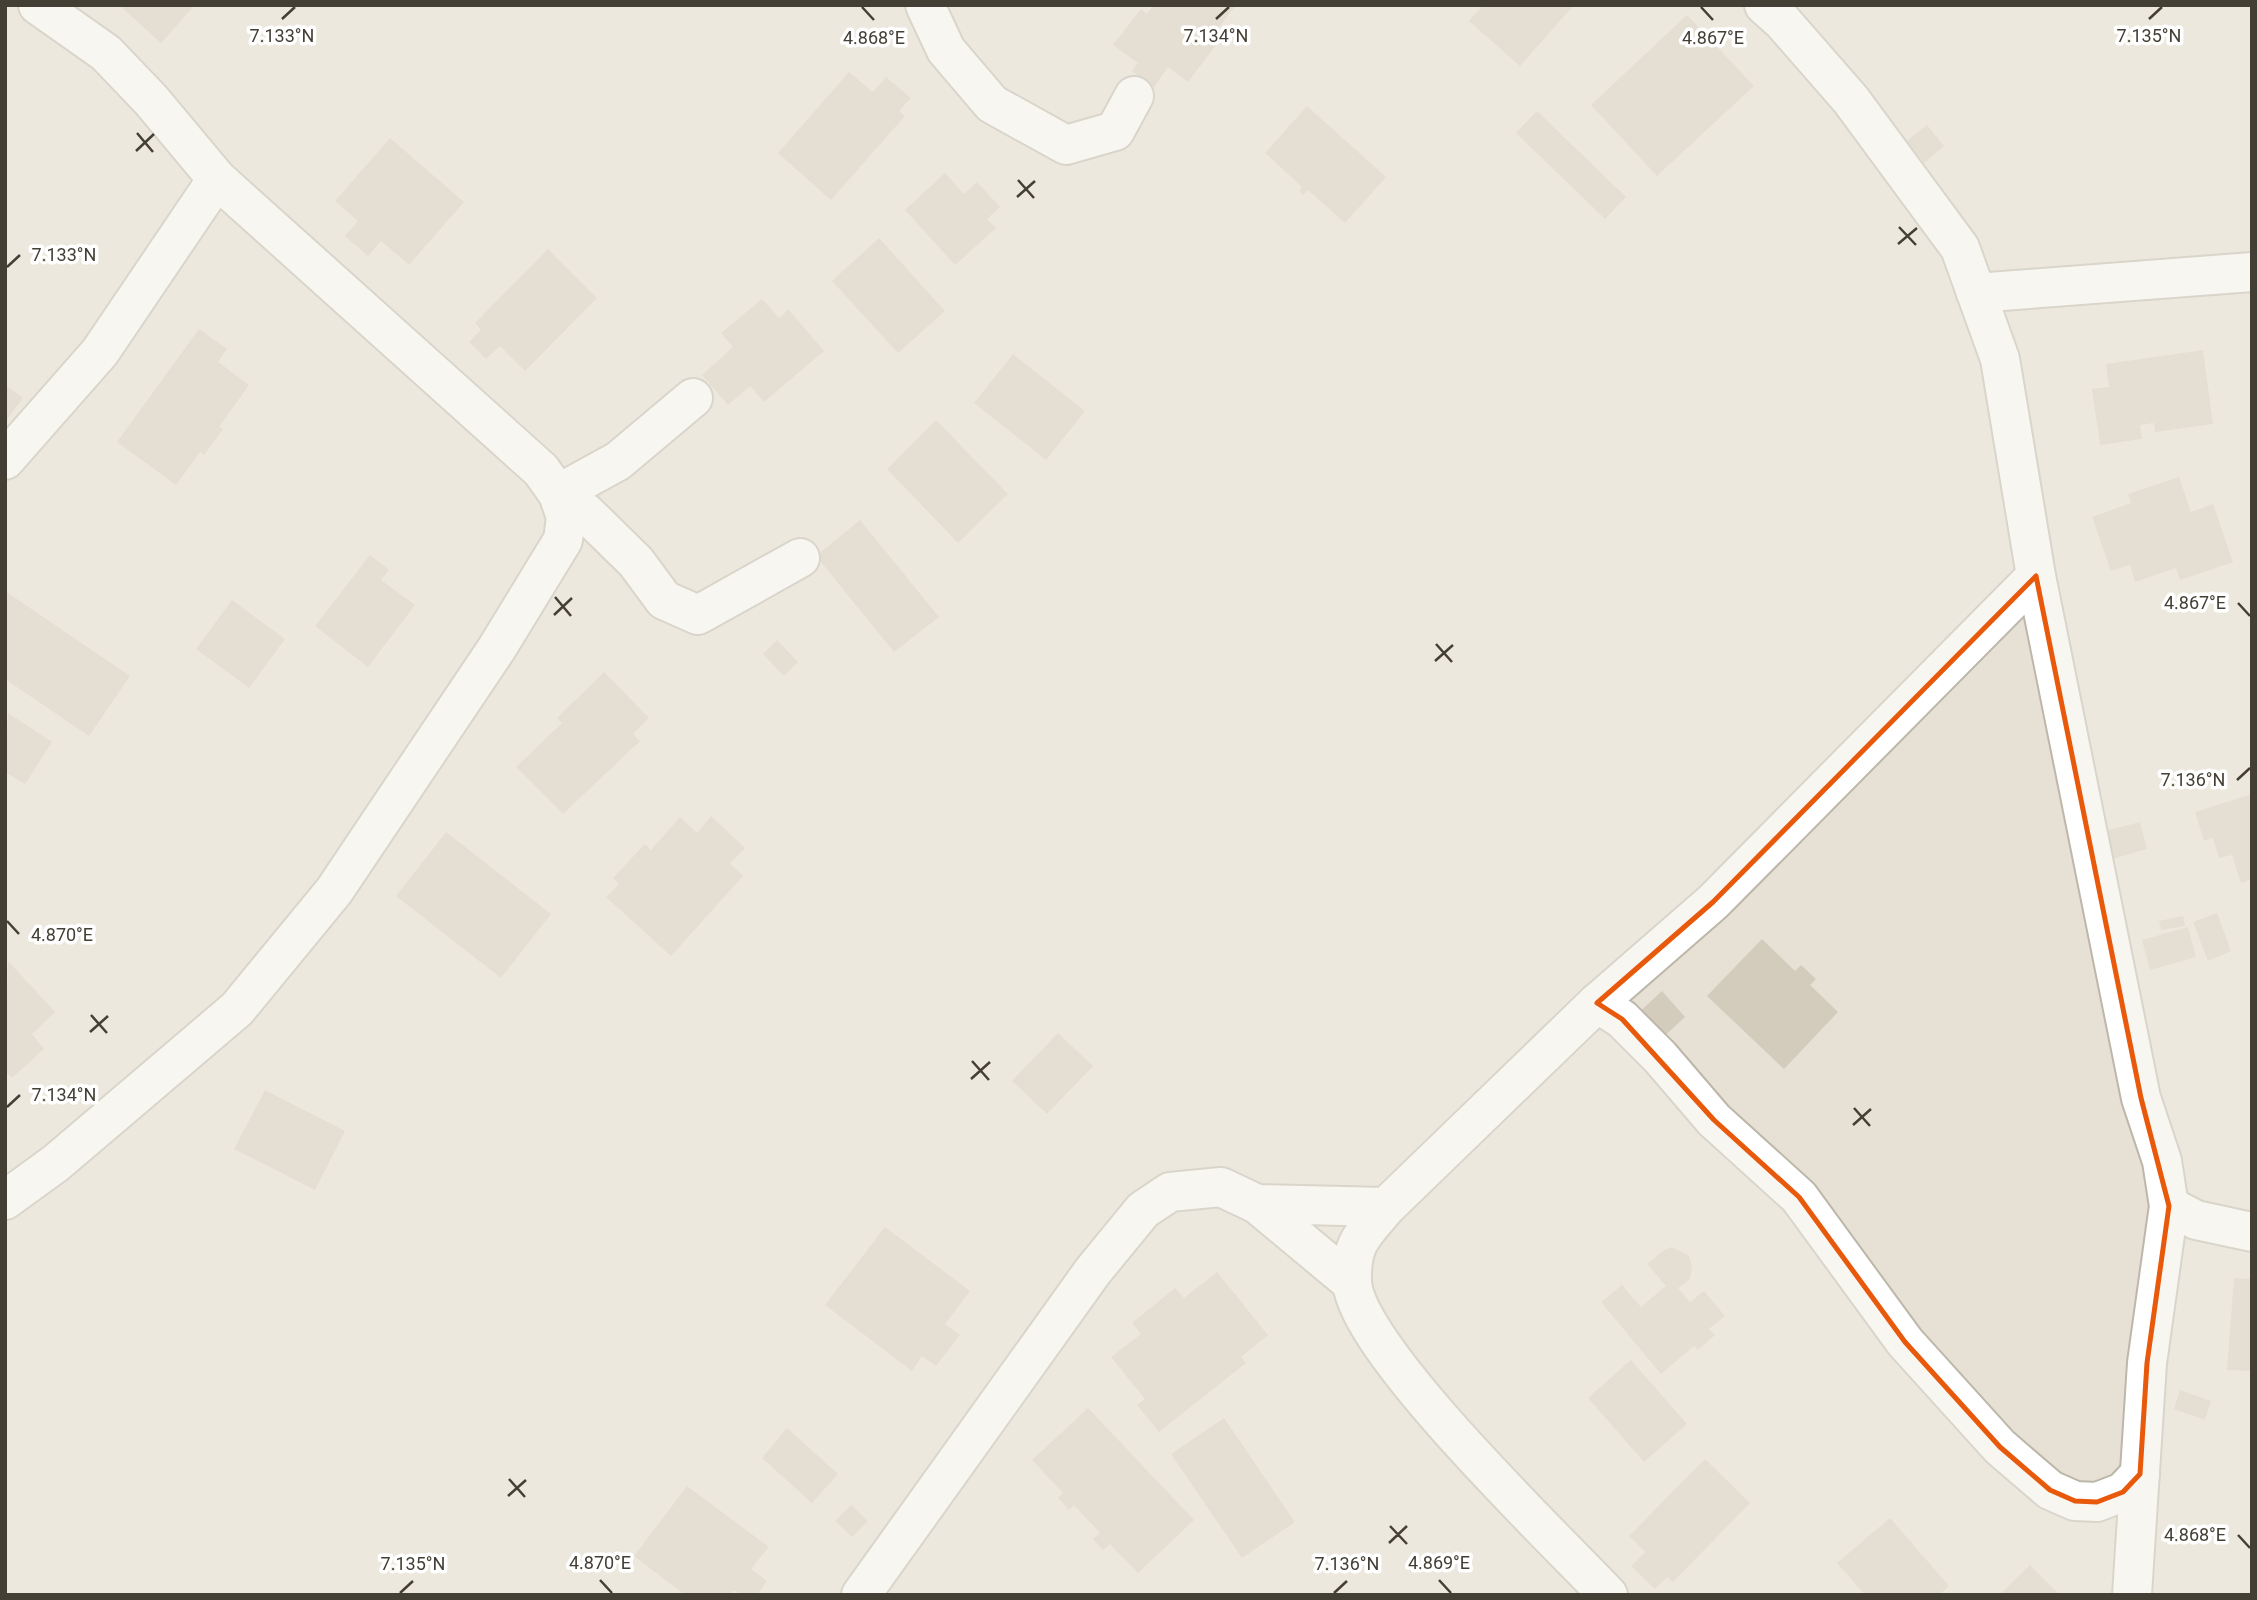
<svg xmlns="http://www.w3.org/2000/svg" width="2257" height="1600" font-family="Roboto,sans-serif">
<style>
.residential{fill:#e6e1d4}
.building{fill:#d3cbbc}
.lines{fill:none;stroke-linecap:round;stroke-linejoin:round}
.minor-casing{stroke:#bdb7a9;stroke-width:42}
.minor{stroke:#fff;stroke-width:38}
.marked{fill:none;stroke:#e8590c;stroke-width:5;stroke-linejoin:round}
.ticks{fill:none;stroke:#443f35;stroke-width:2.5}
.ticks-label{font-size:18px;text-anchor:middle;fill:#443f35;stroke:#fff;stroke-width:7;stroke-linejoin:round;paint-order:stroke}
</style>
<rect width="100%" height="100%" fill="#f2efe6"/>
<rect class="residential" x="5" y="5" width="2247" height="1590"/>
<g class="building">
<polygon points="119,5 195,5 161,43"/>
<polygon points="1154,5 1236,5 1210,39 1217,44 1188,82 1168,67 1154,87 1132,71 1138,63 1113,45 1141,9 1147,14"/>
<polygon points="1483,5 1574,5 1520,66 1469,21"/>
<polygon points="1687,15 1754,86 1657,176 1591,105"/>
<polygon points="849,72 873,92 886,77 911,98 899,111 905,116 831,200 778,153"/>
<polygon points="1307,106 1386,177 1345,223 1308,190 1303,195 1299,191 1302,187 1265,153"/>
<polygon points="1537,111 1626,197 1605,219 1516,133"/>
<polygon points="1927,125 1944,146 1924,163 1907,141"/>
<polygon points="390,138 464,202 409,265 381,241 368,256 345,236 358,221 335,201"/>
<polygon points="945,173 964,194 977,182 1000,207 987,219 996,228 955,265 905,210"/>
<polygon points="879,238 945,311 898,353 832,281"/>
<polygon points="548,249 597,298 525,371 500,346 486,359 469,342 481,330 475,323"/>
<polygon points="762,299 779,318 788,309 824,351 764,402 750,386 728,405 702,375 733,347 721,333"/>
<polygon points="199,329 227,349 218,362 249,385 219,427 223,429 204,455 200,452 176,485 117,442"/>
<polygon points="2203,350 2213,424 2155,432 2154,423 2140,425 2142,439 2100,445 2092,389 2109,387 2106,364"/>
<polygon points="1013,354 1085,411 1046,460 974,403"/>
<polygon points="5,385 23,398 5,422"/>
<polygon points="936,420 1008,494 958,543 887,469"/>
<polygon points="2179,477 2191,512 2213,504 2233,562 2180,580 2176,568 2135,582 2130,565 2111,571 2092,517 2131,503 2128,494"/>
<polygon points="860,520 939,617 894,652 816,556"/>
<polygon points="370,555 389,570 381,580 415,605 368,667 315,626"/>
<polygon points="5,591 130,676 89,736 5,679"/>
<polygon points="232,600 285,639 249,688 196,649"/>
<polygon points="777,640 798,662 784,676 763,654"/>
<polygon points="604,672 649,718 633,734 640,741 563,814 516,767 562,723 557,718"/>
<polygon points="8,713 52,742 25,784 5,772"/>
<polygon points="2252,794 2252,879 2241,883 2232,855 2219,858 2213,838 2204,841 2195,812"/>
<polygon points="711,816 745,848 730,863 743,876 671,956 606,897 619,884 613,878 645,844 651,850 680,817 697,833"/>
<polygon points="2140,822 2147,849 2112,859 2105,831"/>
<polygon points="446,832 551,914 501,978 396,896"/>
<polygon points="2217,913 2231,951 2208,961 2193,922"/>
<polygon points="2183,916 2185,926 2161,930 2159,921"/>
<polygon points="2188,927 2196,957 2150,970 2142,940"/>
<polygon points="1762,939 1795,971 1801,965 1816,979 1810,985 1838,1012 1784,1069 1707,996"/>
<polygon points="8,961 55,1012 32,1034 44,1049 12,1078 5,1071"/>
<polygon points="1662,991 1685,1017 1658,1042 1634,1017"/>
<polygon points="1058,1033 1093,1066 1047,1114 1012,1081"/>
<polygon points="265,1090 345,1131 315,1190 234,1149"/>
<polygon points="885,1227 970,1291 945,1324 960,1335 936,1366 922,1356 912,1371 825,1305"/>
<polygon points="1672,1247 1689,1256 1692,1266 1690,1279 1678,1288 1690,1302 1704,1291 1725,1316 1709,1329 1715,1335 1698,1350 1694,1346 1661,1374 1601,1302 1622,1285 1641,1307 1666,1286 1647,1264 1664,1250"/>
<polygon points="1217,1272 1268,1335 1241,1357 1246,1363 1159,1432 1137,1405 1145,1399 1111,1357 1141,1334 1132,1323 1175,1288 1184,1298"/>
<polygon points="2234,1278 2252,1279 2252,1371 2227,1370"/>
<polygon points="1631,1360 1687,1424 1644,1462 1588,1398"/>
<polygon points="2180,1390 2211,1401 2205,1420 2174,1409"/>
<polygon points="1088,1408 1194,1520 1138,1573 1110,1544 1103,1550 1093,1539 1100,1533 1074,1505 1069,1510 1058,1498 1063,1493 1032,1460"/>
<polygon points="1224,1418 1295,1522 1242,1558 1171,1454"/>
<polygon points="787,1428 838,1474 812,1503 762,1458"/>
<polygon points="1705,1459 1750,1503 1673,1582 1667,1577 1655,1589 1631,1566 1645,1552 1629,1536"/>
<polygon points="687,1486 769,1547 751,1569 767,1581 757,1595 741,1595 734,1590 731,1595 685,1595 634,1556"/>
<polygon points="851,1505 868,1521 852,1537 835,1521"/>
<polygon points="1890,1518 1949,1586 1939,1595 1865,1595 1837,1563"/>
<polygon points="2030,1565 2060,1595 1999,1595"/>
</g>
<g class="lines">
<g class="minor-casing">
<g id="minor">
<polyline points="925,5 946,50 992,104 1066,145 1115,131 1134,96"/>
<polyline points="1764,5 1782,21 1851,100 1960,248 2000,359 2036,576 2141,1098 2162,1161 2169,1206 2147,1363 2132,1595"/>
<polyline points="1976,293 2252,272"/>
<polyline points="693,398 618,461 558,494 586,513 636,562 664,600 698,615 800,558"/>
<polyline points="5,460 100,352 217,179"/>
<polyline points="1597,1003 1622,1019 1660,1057 1714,1120 1799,1197 1905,1342 2000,1447 2050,1490 2075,1501 2097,1502 2123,1492 2140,1474"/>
<polyline points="5,1200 56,1163 237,1009 334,891 497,648 563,540 566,517 558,494 541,470 217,179 151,100 106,53 38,5"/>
<polyline points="1257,1204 1352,1283"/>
<polyline points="2169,1206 2196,1220 2252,1232"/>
<polyline points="861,1595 1093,1271 1143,1210 1170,1192 1221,1187 1257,1204 1386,1207"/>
<path d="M1608,1595c-52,-55 -254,-248 -256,-314 -1,-39 11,-46 34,-74l211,-204 116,-101 323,-326"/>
</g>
</g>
<use href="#minor" class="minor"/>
</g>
<path d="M0 0H2257V1600H0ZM2036,576l105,522 28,108 -22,157 -7,111 -17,18 -26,10 -22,-1 -25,-11 -50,-43 -95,-105 -106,-145 -85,-77 -92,-101 -25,-16 116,-101z" fill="#f2efe6" fill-opacity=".55" fill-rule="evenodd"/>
<path class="marked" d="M2036,576l105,522 28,108 -22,157 -7,111 -17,18 -26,10 -22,-1 -25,-11 -50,-43 -95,-105 -106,-145 -85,-77 -92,-101 -25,-16 116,-101z"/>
<path class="ticks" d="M862,7l12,13M1701,7l12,13M282,19l13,-12M1216,19l13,-12M2149,19l13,-12M137,133l16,19M136,151l18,-17M1018,180l16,18M1017,197l18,-16M1899,227l17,18M1898,244l19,-16M7,267l13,-12M555,597l16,19M2238,603l12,13M554,615l18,-17M1436,644l16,18M1435,661l18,-16M2237,780l13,-12M7,921l12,13M91,1015l16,18M90,1032l18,-16M972,1061l17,19M971,1079l19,-17M7,1107l13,-12M1854,1108l16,18M1853,1125l18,-16M509,1479l16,18M508,1496l18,-16M1390,1526l17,18M2238,1535l12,13M1389,1543l18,-17M600,1580l12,13M1439,1580l12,13M400,1593l13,-12M1334,1593l13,-12"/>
<g class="ticks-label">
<text x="282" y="42">7.133°N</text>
<text x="1216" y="42">7.134°N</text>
<text x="2149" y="42">7.135°N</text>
<text x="874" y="44">4.868°E</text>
<text x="1713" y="44">4.867°E</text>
<text x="64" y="261">7.133°N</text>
<text x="2195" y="609">4.867°E</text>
<text x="2193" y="786">7.136°N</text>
<text x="62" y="941">4.870°E</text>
<text x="64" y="1101">7.134°N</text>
<text x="2195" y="1541">4.868°E</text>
<text x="600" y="1569">4.870°E</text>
<text x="1439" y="1569">4.869°E</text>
<text x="413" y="1570">7.135°N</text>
<text x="1347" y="1570">7.136°N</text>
</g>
<rect width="2257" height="1600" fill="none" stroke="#443f35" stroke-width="14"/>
</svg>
